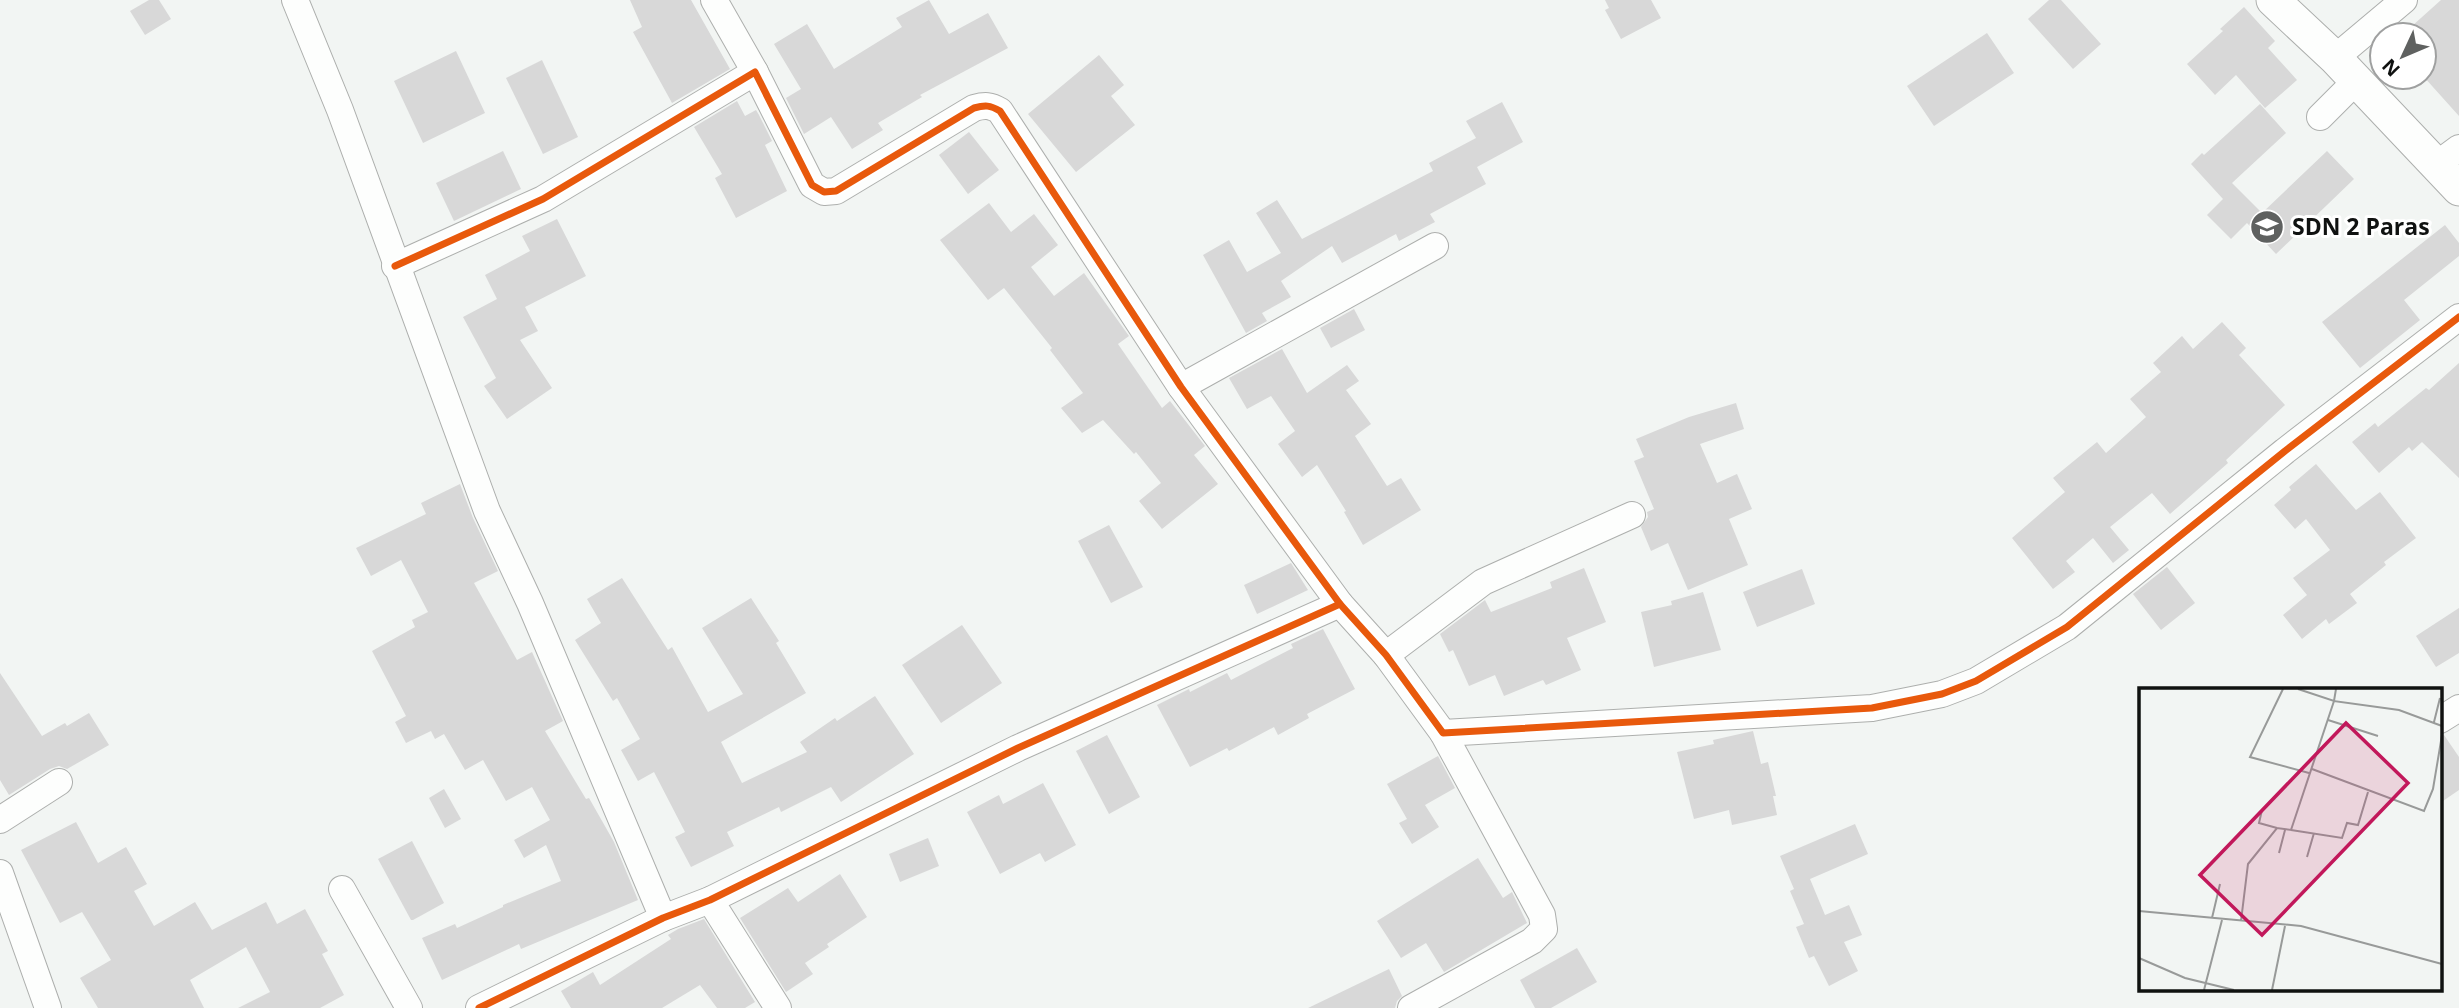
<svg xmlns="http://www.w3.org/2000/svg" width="2459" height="1008" font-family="'Open Sans',sans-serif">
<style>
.building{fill:#d8d8d8}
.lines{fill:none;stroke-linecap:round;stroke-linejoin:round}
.minor-casing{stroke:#adafad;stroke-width:28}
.major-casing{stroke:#adafad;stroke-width:35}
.minor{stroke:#fdfefd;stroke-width:26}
.major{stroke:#fdfefd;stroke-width:33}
.cycleway-casing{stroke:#fff;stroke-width:11}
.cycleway{stroke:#e8590c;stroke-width:7}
.labels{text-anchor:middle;stroke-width:6;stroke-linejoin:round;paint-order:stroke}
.poi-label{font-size:23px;font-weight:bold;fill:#101211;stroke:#fff;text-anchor:start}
.inset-road{fill:none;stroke:#989a99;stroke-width:2}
.view{fill:#c2185b;fill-opacity:0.15;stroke:#c2185b;stroke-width:3.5}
.inset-edge{fill:none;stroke:#101211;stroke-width:3.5}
</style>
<rect width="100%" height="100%" fill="#f2f5f3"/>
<g class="building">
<polygon points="149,0 159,0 171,19 145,35 130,11"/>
<polygon points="630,0 691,0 730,69 672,103 633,32 642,27"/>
<polygon points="929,0 949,34 988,13 1008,48 920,95 922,97 878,123 883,130 852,149 831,117 804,134 786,98 801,89 774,44 807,24 834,69 902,27 896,18"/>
<polygon points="1605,0 1651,0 1661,18 1621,39 1605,10 1609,8"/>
<polygon points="2049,0 2061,0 2101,44 2073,69 2028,19"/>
<polygon points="2441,0 2459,0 2459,116 2424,77 2424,35 2402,35"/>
<polygon points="2244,7 2275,41 2268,48 2297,80 2265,108 2236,75 2215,95 2187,64 2223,31 2220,29"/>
<polygon points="1987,33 2014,73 1934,126 1907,86"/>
<polygon points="456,51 485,113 423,143 394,81"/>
<polygon points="1099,55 1124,85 1111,96 1135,125 1076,172 1028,114"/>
<polygon points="542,60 578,137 543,154 506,78"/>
<polygon points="737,101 745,116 756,110 759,115 772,141 765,145 787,191 736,218 715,178 722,174 694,127"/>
<polygon points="1502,102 1523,142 1477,167 1486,184 1430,214 1435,222 1399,241 1396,234 1342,263 1332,246 1281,281 1291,297 1262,313 1267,321 1246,333 1203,255 1229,240 1247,272 1281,253 1256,213 1277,200 1302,239 1433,171 1429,163 1476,138 1466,121"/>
<polygon points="2260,104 2286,133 2232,183 2262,213 2327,151 2354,179 2276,254 2247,223 2231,239 2207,215 2223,199 2191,164 2202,153 2204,155"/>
<polygon points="969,132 999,170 968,194 939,155"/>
<polygon points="503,151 521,189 454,221 436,183"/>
<polygon points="989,203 1011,232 1034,214 1058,245 1031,267 1054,296 1084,273 1129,336 1118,344 1162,408 1170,401 1205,446 1194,455 1218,484 1162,529 1139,501 1161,483 1136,452 1134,454 1103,420 1082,433 1061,408 1083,393 1050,350 1052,348 1004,288 988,300 940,240"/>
<polygon points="557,219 586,276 525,307 538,331 520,340 552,388 507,419 484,386 496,378 463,317 497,299 485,275 530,251 522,236"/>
<polygon points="2445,225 2459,243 2459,256 2404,300 2420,320 2360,368 2322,322"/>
<polygon points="1354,309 1365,330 1331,348 1320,328"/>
<polygon points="2222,322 2246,348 2239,355 2285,405 2226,460 2228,463 2170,514 2152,493 2110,527 2129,550 2113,563 2093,538 2066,561 2075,572 2053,589 2012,538 2065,492 2053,478 2097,442 2106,453 2146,417 2130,399 2161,372 2153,363 2182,336 2193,349"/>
<polygon points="1282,349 1307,393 1347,365 1359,381 1346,390 1371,424 1355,436 1387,486 1401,478 1421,510 1363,545 1344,512 1346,511 1317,465 1302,477 1278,444 1295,431 1271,396 1247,409 1229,378"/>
<polygon points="2459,363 2459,478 2422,442 2412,451 2409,447 2379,473 2352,442 2375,423 2378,427 2426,388 2429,390"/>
<polygon points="1736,403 1744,429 1700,444 1717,483 1737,474 1752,509 1729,519 1748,565 1688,590 1668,543 1651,551 1641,527 1648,517 1647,512 1654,509 1634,461 1644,457 1636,439 1689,417"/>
<polygon points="2316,464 2356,510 2380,492 2416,538 2384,562 2386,565 2350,594 2357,603 2329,624 2326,619 2302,639 2283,615 2307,595 2293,578 2330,550 2306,519 2295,529 2274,505 2291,490 2289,487"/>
<polygon points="460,484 473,518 498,571 474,583 517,660 532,652 563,721 545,731 586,799 589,798 614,842 638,900 521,949 519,944 442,980 422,938 455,924 457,928 503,907 503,905 561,881 546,845 524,858 514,840 550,820 532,787 506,801 483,760 465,770 444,734 435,739 431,731 406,743 395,722 406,716 372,651 415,627 412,620 428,612 401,560 371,576 356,548 426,514 421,503"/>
<polygon points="1109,525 1143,587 1111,603 1078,541"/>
<polygon points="1291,563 1308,590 1257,614 1244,585"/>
<polygon points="2167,567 2195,603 2161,630 2133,594"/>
<polygon points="1584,568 1606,622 1567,638 1581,670 1546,685 1543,680 1504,696 1495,675 1469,686 1453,650 1449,652 1440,634 1485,600 1491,612 1552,588 1550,582"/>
<polygon points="1802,569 1815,604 1757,627 1743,592"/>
<polygon points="622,578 668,650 672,647 708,712 743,694 702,628 751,598 779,641 776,643 806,693 721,742 742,783 807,752 800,742 835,718 837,721 875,696 914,754 841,802 831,787 781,812 779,807 727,832 734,846 691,867 675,837 685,832 654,772 638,781 621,750 640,739 617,698 613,701 575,640 601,623 587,599"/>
<polygon points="1703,592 1721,650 1654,667 1641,612 1672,605 1671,601"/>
<polygon points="2459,608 2459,653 2436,667 2416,636"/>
<polygon points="962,625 1002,683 941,723 902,665"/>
<polygon points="1323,629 1355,689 1307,714 1309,718 1278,735 1274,727 1229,751 1227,748 1190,767 1157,705 1189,689 1190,692 1227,673 1231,680 1293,648 1291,644"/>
<polygon points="0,673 42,736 65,723 67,726 89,713 109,745 67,769 59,766 50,769 9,795 0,780"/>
<polygon points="1753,731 1761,764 1768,762 1776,796 1773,796 1777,815 1732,825 1729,810 1694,819 1677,752 1714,744 1713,740"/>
<polygon points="1107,735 1140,797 1109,814 1076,751"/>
<polygon points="2444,735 2459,757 2459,790 2440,803 2440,736"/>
<polygon points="1438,756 1455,788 1425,805 1439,827 1412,844 1399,823 1407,819 1387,784"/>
<polygon points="1043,783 1076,845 1045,862 1040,853 1000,874 967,812 999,795 1003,804"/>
<polygon points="444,789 461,819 445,828 429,798"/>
<polygon points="76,822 98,863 126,847 147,884 134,891 154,926 195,902 212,930 266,902 277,924 305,909 328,951 322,954 344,995 320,1008 238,1008 270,992 246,947 190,980 204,1008 98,1008 80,978 111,960 82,912 60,923 21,850"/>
<polygon points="1855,824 1868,854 1810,879 1825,915 1849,905 1862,935 1844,942 1858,971 1829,986 1814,956 1809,958 1796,927 1804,924 1790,891 1794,889 1780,856"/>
<polygon points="928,838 939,866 900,882 889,854"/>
<polygon points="412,841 444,903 413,920 411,920 378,859"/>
<polygon points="1478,858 1503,898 1512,892 1527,923 1444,972 1426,943 1401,958 1377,921"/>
<polygon points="840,874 867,917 827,944 829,947 805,963 813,974 786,992 740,918 788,888 798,902"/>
<polygon points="704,919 755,1002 745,1008 717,1008 700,985 662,1008 571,1008 561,991 593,972 600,985 671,939 668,935 678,929"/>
<polygon points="1577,948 1597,982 1551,1008 1535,1008 1520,980"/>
<polygon points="1389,969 1402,996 1397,1001 1395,1008 1308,1008"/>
</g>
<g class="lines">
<g class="minor-casing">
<g id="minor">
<polyline points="295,0 340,110 487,511 530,603 663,918"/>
<polyline points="714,0 755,72"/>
<polyline points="2335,58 2404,0"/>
<polyline points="2320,117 2357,80"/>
<polyline points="2436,165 2459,148"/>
<path d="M395,266l148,-67 212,-127 57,113 12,7 12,-1 138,-83c11,-3 16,-3 26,3l181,276 159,217"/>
<polyline points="1181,387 1435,246"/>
<polyline points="1386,655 1483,582 1632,515"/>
<polyline points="2440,720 2459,708"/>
<polyline points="0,820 59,782"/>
<polyline points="0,873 48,1008"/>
<polyline points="342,889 409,1008"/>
<polyline points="710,900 778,1008"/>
<polyline points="479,1008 663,918 710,900 1018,748 1340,604 1386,655 1443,733 1872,708 1942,694 1976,681 2067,627 2285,451 2459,317"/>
<polyline points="1411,1008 1532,941 1544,929 1542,915 1443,733"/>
</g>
</g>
<g class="major-casing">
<polyline id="major" points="2273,0 2335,58 2459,189"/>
</g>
<use href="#minor" class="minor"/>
<use href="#major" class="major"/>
<g class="cycleway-casing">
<g id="cycleway">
<path d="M395,266l148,-67 212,-127 57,113 12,7 12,-1 138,-83c11,-3 16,-3 26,3l181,276 159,217"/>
<polyline points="479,1008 663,918 710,900 1018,748 1340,604 1386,655 1443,733 1872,708 1942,694 1976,681 2067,627 2285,451 2459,317"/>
</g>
</g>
<use href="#cycleway" class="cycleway"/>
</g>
<defs>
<g id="school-disc" transform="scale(1.75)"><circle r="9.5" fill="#5f6160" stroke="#fff"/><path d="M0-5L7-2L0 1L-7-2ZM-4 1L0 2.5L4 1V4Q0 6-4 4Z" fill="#fff"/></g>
</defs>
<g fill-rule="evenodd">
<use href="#school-disc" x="2267" y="227"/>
</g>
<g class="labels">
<g class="poi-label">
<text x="2292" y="235">SDN 2 Paras</text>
</g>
</g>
<g transform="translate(2139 688)">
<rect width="303" height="303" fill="#f2f5f3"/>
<path class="inset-road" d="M144,1l-33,68 59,16M159,1l36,12 2,-12M189,32l50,16M295,34l6,-24M173,81l112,42 9,-22 9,-54M123,122l-3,13 18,5M152,142l51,8 5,-15 11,2 10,-33M140,165l6,-23M168,169l7,-24M0,223l162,15 141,38M73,230l8,-34M102,233l7,-57 29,-36 14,2 43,-129 65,9 43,16M0,270l46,20 49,12M65,302l18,-70M133,302l13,-64"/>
<path class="view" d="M207,35l62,60 -146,152 -62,-60z"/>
<rect width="303" height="303" class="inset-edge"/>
</g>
<g transform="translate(2403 56) rotate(226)"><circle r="33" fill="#ffffff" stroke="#9fa0a0" stroke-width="2"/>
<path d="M0-5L12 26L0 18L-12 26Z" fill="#5f6160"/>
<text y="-10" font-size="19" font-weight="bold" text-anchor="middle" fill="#101211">N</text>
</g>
</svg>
